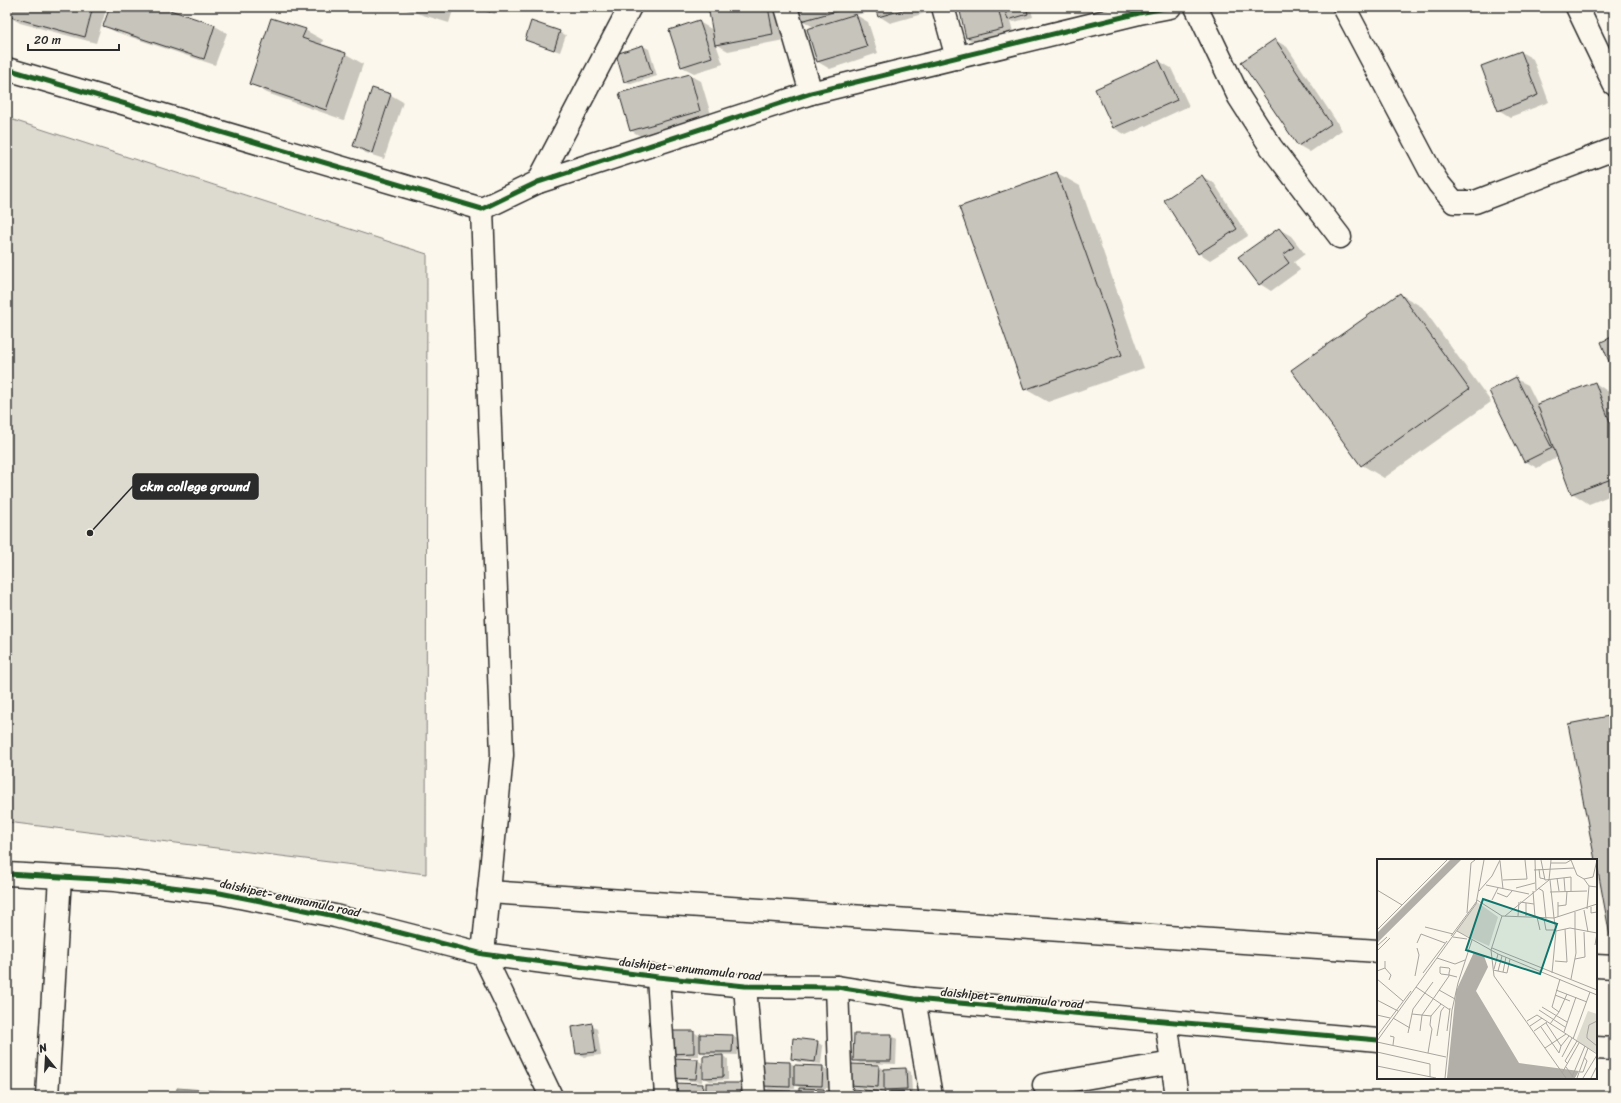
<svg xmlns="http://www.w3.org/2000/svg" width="1621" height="1103" font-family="Sriracha,sans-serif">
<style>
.green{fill:#dddad0;stroke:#84827e}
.water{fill:#b1afa7;stroke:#7b7a75}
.shadow{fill:#0003}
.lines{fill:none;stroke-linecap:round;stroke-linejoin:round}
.shore{stroke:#61605d;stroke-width:1}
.building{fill:#c7c4bc;stroke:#2b2b2b}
.minor-casing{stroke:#2b2b2b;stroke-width:25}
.minor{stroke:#fbf7ec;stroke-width:22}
.cycleway-casing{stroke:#fbf7ec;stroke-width:8}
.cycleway{stroke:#1b5e20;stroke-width:5}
.labels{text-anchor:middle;stroke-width:3.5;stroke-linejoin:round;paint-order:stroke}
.street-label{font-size:12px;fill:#2b2b2b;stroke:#fbf7ec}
.inset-road{fill:none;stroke:#a8a59f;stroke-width:1}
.view{fill:#0f766e;fill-opacity:0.15;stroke:#0f766e;stroke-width:2}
.inset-edge{fill:none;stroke:#2b2b2b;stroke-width:2}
.leader{fill:none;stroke:#2b2b2b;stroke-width:1.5}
.callout-dot{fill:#2b2b2b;stroke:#fbf7ec;stroke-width:1.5}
.callout{fill:#2b2b2b;stroke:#2b2b2b;stroke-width:1.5}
.callout-label{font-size:13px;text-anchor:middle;font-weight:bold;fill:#fff}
</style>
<rect width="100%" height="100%" fill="#fbf7ec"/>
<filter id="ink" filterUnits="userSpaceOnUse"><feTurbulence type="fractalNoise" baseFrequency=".025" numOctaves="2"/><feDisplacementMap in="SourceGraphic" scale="8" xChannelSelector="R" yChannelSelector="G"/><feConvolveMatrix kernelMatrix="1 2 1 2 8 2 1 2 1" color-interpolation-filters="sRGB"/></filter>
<g filter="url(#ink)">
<polygon class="green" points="7,118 427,254 426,874 7,822"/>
<polygon class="water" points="177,1088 286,1096 176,1096"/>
<g class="shadow">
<polygon points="11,7 107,7 96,43 20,23 8,16"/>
<polygon points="111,7 158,7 215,26 227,33 215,65 116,32 104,26"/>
<polygon points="397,7 454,7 449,23"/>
<polygon points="473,7 497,7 495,14"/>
<polygon points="709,7 778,7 784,40 728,51 716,44 723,64 694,73 682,67 699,22 713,30"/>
<polygon points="798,7 872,7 876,10 876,7 939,7 940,9 890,23 879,16 877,10 856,15 868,22 878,53 830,69 818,62 808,30 815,28 802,20"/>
<polygon points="960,7 1030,7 1033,17 1014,22 1010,20 1014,36 979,45 967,38"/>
<polygon points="532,23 566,35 560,52 526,40"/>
<polygon points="305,30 323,40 321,46 346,54 363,64 344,120 267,93 250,83"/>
<polygon points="1275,40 1287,47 1342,130 1310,152 1298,145"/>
<polygon points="643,46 649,49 657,76 631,84 625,81"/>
<polygon points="1521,52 1533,59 1549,102 1510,117 1499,110"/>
<polygon points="1159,61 1171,68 1189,106 1126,135 1114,128 1096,89"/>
<polygon points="690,75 701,81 712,118 642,137 630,130"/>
<polygon points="372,89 391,95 403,102 384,159 366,153 354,146"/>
<polygon points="1057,173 1080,186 1144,368 1048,402 1025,389"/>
<polygon points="1203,177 1214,183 1248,236 1210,260 1199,253"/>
<polygon points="1279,229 1291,236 1305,254 1294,262 1300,270 1271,291 1260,284"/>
<polygon points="1400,294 1422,307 1491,402 1384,478 1362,465"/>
<polygon points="1516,379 1528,385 1538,405 1595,383 1612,394 1614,398 1614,494 1589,504 1572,493 1558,457 1537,468 1525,461"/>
<polygon points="591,1024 597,1028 601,1055 583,1057 577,1054"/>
<polygon points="693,1032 699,1035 732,1036 738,1039 737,1055 706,1054 699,1050 699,1056 675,1057 669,1054"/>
<polygon points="891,1035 897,1039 896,1064 860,1063 854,1060"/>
<polygon points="817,1042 823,1046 821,1064 798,1062 792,1059"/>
<polygon points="721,1055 728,1059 728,1080 710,1081 704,1077 704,1068 703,1068 702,1082 678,1080 672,1077 697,1060 704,1064"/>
<polygon points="790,1063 796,1066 822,1067 828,1070 828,1088 821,1088 829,1093 829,1096 800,1096 804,1089 795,1085 795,1089 769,1089 763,1086"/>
<polygon points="852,1065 879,1066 885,1070 906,1069 911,1072 912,1092 909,1092 915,1096 891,1096 891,1093 885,1090 885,1083 883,1090 856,1088 851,1085"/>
<polygon points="741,1084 747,1088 747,1096 673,1096 702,1085 707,1088"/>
<polygon points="790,1092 796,1096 765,1096"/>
</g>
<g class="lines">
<polyline class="shore" points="180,1096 182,1092 232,1096"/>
</g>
<g class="building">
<polygon points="10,7 93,7 85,37 7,16"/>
<polygon points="110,7 161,7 215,25 204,59 103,26"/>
<polygon points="475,7 491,7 490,12"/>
<polygon points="708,7 768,7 773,34 715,45"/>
<polygon points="797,7 851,7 801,21"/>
<polygon points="875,7 913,7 878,17"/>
<polygon points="959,7 998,7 1003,29 966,38"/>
<polygon points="1004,7 1026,7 1028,14 1008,20"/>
<polygon points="856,14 867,47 817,62 807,29"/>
<polygon points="271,18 306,29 302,38 346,53 326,110 249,84"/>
<polygon points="699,20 712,57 681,67 669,30"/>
<polygon points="531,21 560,31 554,50 525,40"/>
<polygon points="1275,39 1331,124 1298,146 1241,62"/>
<polygon points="643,45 652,73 624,82 616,54"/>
<polygon points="1521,51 1538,95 1498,111 1481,66"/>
<polygon points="1159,60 1177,100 1113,128 1095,89"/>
<polygon points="690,74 700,111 630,131 619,93"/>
<polygon points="372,88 391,94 372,153 353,146"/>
<polygon points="1057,172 1122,355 1024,390 959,207"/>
<polygon points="1202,175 1237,229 1198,254 1164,200"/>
<polygon points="1279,228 1294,247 1283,255 1289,263 1259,285 1238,257"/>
<polygon points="1400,293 1469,389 1361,466 1291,370"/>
<polygon points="1614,336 1614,374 1601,342"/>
<polygon points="1516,377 1552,448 1524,462 1489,391"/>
<polygon points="1595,382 1614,433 1614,478 1571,494 1537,404"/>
<polygon points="1614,715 1614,958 1596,860 1595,860 1568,724"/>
<polygon points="592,1023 596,1052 576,1054 572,1027"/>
<polygon points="668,1031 694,1031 694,1053 668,1054"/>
<polygon points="700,1034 733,1035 732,1052 700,1052"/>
<polygon points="854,1034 892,1034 891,1061 853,1061"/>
<polygon points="793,1038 818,1041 815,1062 791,1059"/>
<polygon points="723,1055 723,1077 703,1078 703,1056"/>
<polygon points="673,1058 698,1059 696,1079 671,1078"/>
<polygon points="763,1061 790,1062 790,1087 762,1086"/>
<polygon points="851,1064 879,1065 878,1087 850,1085"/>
<polygon points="794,1065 823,1066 822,1086 794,1085"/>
<polygon points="906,1068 907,1089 884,1090 884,1069"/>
<polygon points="673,1083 703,1084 702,1096 672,1096"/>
<rect x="706" y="1083" width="35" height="13"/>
<polygon points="799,1088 824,1089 824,1096 799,1096"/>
<polygon points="852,1089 885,1092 884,1096 852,1096"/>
<polygon points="764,1090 791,1091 790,1096 764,1096"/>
<polygon points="910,1091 910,1096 890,1096 890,1092"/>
</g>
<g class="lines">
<g class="minor-casing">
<g id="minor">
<polyline points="786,7 811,93"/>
<polyline points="943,7 957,58"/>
<polyline points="1196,7 1239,97 1271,147 1340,237"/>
<polyline points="1344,7 1430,170 1439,184 1454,202 1475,202 1614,149"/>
<polyline points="1577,7 1614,84"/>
<polyline points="7,69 482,209 538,182 811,93 1139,13 1170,7"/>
<polyline points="538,182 630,7"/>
<polyline points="482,209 502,755 483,954 551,1096"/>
<polyline points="7,874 115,880 220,893 335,916 483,954 658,977 745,986 837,987 914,999 1378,1040"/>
<polyline points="489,892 1378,951"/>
<polyline points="1596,966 1614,967"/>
<polyline points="658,977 666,1096"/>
<polyline points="745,986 754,1096"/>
<polyline points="837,987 841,1096"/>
<polyline points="914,999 931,1096"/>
<polyline points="1166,1022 1177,1096"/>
<polyline points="1596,1048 1614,1049"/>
<polyline points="1044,1085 1172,1063"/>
<polyline points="47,1096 60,877"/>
</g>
</g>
<use href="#minor" class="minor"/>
<g class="cycleway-casing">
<g id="cycleway">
<polyline points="7,69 482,209 538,182 811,93 1139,13 1170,7"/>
<polyline points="7,874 115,880 220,893 335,916 483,954 658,977 745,986 837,987 914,999 1378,1040"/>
</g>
</g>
<use href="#cycleway" class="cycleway"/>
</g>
</g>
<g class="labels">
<g class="street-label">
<text transform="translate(290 898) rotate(12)" y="4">daishipet- enumamula road</text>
<text transform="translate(690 969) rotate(6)" y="4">daishipet- enumamula road</text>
<text transform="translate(1012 998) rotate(5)" y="4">daishipet- enumamula road</text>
</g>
</g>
<g transform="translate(1377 859)">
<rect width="220" height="220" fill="#fbf7ec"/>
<path d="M100,43l21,15 -9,29 -33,-15zM211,152l9,3v39l-21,-12z" fill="#dddad0"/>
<path d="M73,1h11l-84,83v-10zM97,93l10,4 4,11 -12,24 43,72 60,8 -4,7h-128l9,-87z" fill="#b1afa7"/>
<path class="inset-road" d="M158,1l1,30M164,1l4,20 26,-3v14M194,1l6,15 7,4 5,7 8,1M123,2l3,28M174,4h15l5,-3M162,10l1,9 5,1M157,11l40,-2M180,19l2,13M187,19l1,13M207,20l9,-2 4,-17M126,21l24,-1 -2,-19M109,26l43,9M139,29l19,-5M161,29l5,3 3,28M0,31l25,15M102,32l13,-15 8,-16M156,32l2,26M173,33l37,-1M120,34l10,4 5,-6M100,41l25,16 52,2 -4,-38M115,41l6,-12M143,43l14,2M181,43v15M220,45l-43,14 2,13 14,-3 27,5M181,47l8,-1 1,-14M214,48v6l6,-1M210,50l2,-23M207,51l4,22M198,53v18M90,54l4,-50 4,-3M125,57l-11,34 3,26 72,102M128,57l44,-36 2,-20M141,57l1,-14M149,57v-13M160,58l3,13M167,60l2,11h10M48,68l28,7M0,71l70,-70M80,72l41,23 99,41M74,77l26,-35M76,78l14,2M40,84l4,-9 24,9M218,86l2,-12M0,87l10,-9M115,89l105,42M0,92l13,-13M60,99l18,6 10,-4M198,100l10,-2 -1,-25M178,102l12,1 -2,-33M8,109l6,7 -2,5M117,110l4,-15M116,111l14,3 3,-14M0,112l8,-3v-7M121,112l4,-15M126,113l3,-15M46,114l24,-32M175,114l4,-42M38,117l4,-21 -2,-7M0,120l26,22M194,120l5,-26 -1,-23M39,128l34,23M62,131l16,9M179,131l31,12M178,136l15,6M0,141l21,11M165,148l25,15M162,151l26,17M182,153l-7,-5 8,-28M35,155l19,2M0,156l13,3M16,159l17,10M150,162l10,-6 60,39M220,162l-8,4 -2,10v3l10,8M173,165l9,-12 8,-18M153,167l12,-8M164,168l18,26 2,-7 -15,-23M43,172l2,-16 27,-39v-3l1,-4 -1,-1 -9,-1v6l1,1 8,1 8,2M70,172l3,-23M157,172l13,-9M187,173l12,-35M31,174l5,-24 20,-27M0,177l34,-45M13,177l4,1 -1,8M60,177l4,-25 3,-4M196,180l17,-47M0,182l99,-137 8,-44M0,183l69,15M184,187l8,-10M168,189l21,-14M0,193l53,12v13M51,194l4,-24 -2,-4 1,-9 10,-12M185,198l10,-19M191,205l-3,-3 12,-20M0,207l59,12M189,208l7,10M203,213h3l4,-11 -3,-4M185,214l17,-30M195,218l13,-31M68,219l7,-68 6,-27 14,-43M200,219l11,-30M206,219l14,-23M214,219l6,-12"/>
<path class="view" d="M106,40l74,25 -17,50 -74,-24z"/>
<rect width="220" height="220" class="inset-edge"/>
</g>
<path class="leader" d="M90 533L133 486"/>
<circle class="callout-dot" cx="90" cy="533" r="4"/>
<rect class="callout" x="133" y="474" width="125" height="25" rx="4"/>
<g class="callout-label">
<text x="195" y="491">ckm college ground</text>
</g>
<rect width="1621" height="1103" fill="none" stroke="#fbf7ec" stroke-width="24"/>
<rect x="12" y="12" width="1597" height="1079" fill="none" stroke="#2b2b2b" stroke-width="1.5" filter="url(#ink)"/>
<g transform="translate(46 1057) rotate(342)" stroke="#fbf7ec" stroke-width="3" paint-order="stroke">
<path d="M0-3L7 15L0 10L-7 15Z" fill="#2b2b2b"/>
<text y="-6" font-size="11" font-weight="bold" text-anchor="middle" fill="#2b2b2b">N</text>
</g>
<path d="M28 44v6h91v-6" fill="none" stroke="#2b2b2b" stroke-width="2"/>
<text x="34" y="44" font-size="12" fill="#2b2b2b" stroke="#fbf7ec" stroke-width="3" paint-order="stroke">20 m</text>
</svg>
